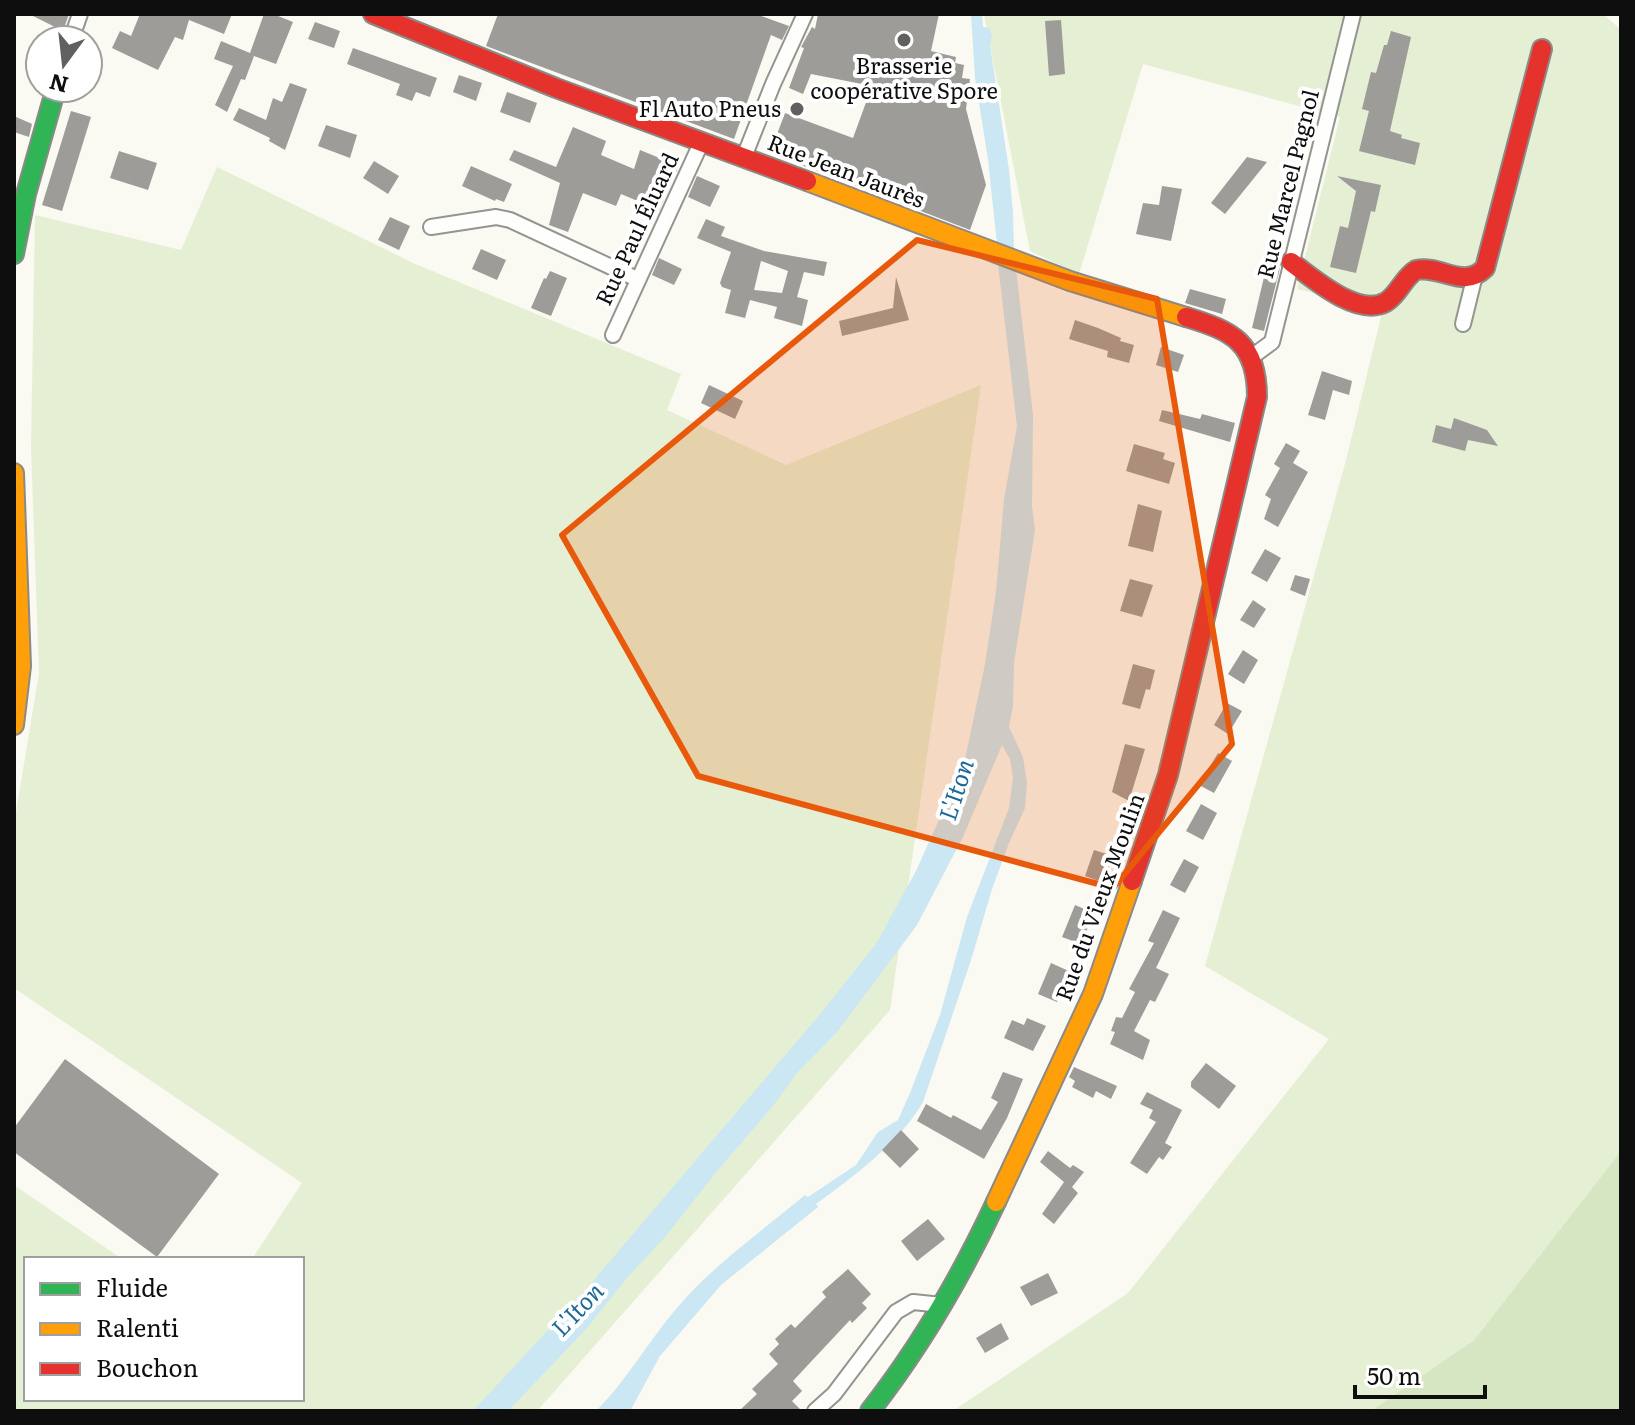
<svg xmlns="http://www.w3.org/2000/svg" width="1635" height="1425" font-family="Literata,serif">
<style>
.green{fill:#e5efd3}
.forest{fill:#d6e6c2}
.water{fill:#cae7f3}
.building{fill:#9e9c98;fill-rule:evenodd}
.lines{fill:none;stroke-linecap:round;stroke-linejoin:round}
.street-casing{stroke:#949491;stroke-width:18}
.fast-casing{stroke:#8b8a87;stroke-width:22}
.slow-casing{stroke:#8b8a87;stroke-width:22}
.jam-casing{stroke:#8b8a87;stroke-width:22}
.street{stroke:#fefefd;stroke-width:14}
.fast{stroke:#30b455;stroke-width:18}
.slow{stroke:#ff9f0a;stroke-width:18}
.jam{stroke:#e5322d;stroke-width:18}
.marked{fill:#e8590c;fill-opacity:0.2;stroke:#e8590c;stroke-width:6;stroke-linejoin:round}
.poi-dot{fill:#61605e;stroke:#fff;stroke-width:3}
.labels{text-anchor:middle;stroke-width:8;stroke-linejoin:round;paint-order:stroke}
.poi-label{font-size:22px;fill:#0e0e0e;stroke:#fff}
.street-label{font-size:22px;fill:#0e0e0e;stroke:#fff}
.water-label{font-size:24px;font-style:italic;fill:#1d6899;stroke:#fff}
</style>
<rect width="100%" height="100%" fill="#faf9f2"/>
<g class="green">
<polygon points="984,14 1603,14 1621,30 1621,1151 1474,1340 1371,1411 953,1411 1128,1293 1329,1039 1205,966 1345,464 1383,309 1297,289 1340,117 1143,64 1079,274 1030,251"/>
<polygon points="217,167 413,263 681,374 667,410 786,465 981,385 890,1010 537,1411 14,1411 14,1185 122,1259 26,1259 26,1399 302,1399 302,1259 252,1259 302,1183 14,988 14,825 39,673 31,448 35,215 181,250"/>
</g>
<polygon class="forest" points="1621,1151 1621,1411 1371,1411 1474,1340"/>
<g class="water">
<polygon points="971,14 982,14 983,27 989,28 992,36 990,45 1009,170 1013,212 1014,258 998,253 988,159 975,78"/>
<path d="M998,264l18,5 17,146 -1,91 3,24 -21,133 -1,43 -4,21 14,30 4,26 -2,25 -16,35 -17,46 -20,68 -49,145c-22,39 -71,76 -107,102l2,3 -97,78 -61,71 -30,55h-34c31,-31 52,-69 80,-102 37,-44 85,-77 129,-114l3,2 48,-32 22,-33 20,-12 12,-27 30,-78 27,-98 42,-109 4,-30 -3,-19 -8,-14 -39,92 -46,88 -80,107 -41,42 -23,32 -56,65 -52,66 -39,42 -39,49 -79,83h-35l115,-124 233,-274 55,-69 40,-73 48,-107 21,-100 11,-72 8,-93 13,-73z"/>
</g>
<g class="building">
<polygon points="29,14 69,14 63,31"/>
<polygon points="140,14 232,14 224,34 189,20 183,40 175,37 158,70 112,48 120,31 131,36"/>
<polygon points="264,14 273,14 293,22 276,64 254,56 245,80 241,79 227,112 215,105 233,66 214,59 221,41 250,53"/>
<polygon points="498,14 756,14 789,26 782,40 771,35 734,139 486,46"/>
<polygon points="818,14 939,14 931,51 956,57 955,63 964,65 962,78 970,79 966,109 986,185 970,230 770,153 785,113 853,138 872,86 811,74 803,94 789,88 804,48 801,47 812,27 815,29"/>
<polygon points="1061,20 1065,74 1049,76 1045,21"/>
<polygon points="315,22 340,31 334,48 308,39"/>
<polygon points="1391,31 1411,37 1390,131 1402,135 1401,138 1420,143 1415,165 1359,151 1369,111 1362,109 1371,72 1376,73 1384,45 1387,45"/>
<polygon points="353,48 437,78 430,97 416,92 412,101 396,95 400,84 347,64"/>
<polygon points="459,75 482,83 476,101 453,92"/>
<polygon points="290,83 307,89 285,150 269,141 270,138 233,120 239,108 266,120 273,98 282,102"/>
<polygon points="507,92 537,103 530,123 500,112"/>
<polygon points="71,111 91,117 62,211 42,205"/>
<polygon points="14,116 32,124 29,137 14,132"/>
<polygon points="326,125 357,135 350,158 318,146"/>
<polygon points="573,127 606,141 601,155 634,169 640,150 679,166 659,210 621,194 616,206 583,193 568,232 549,225 560,183 509,160 514,150 556,167"/>
<polygon points="119,151 157,163 148,190 110,178"/>
<polygon points="1247,157 1267,162 1225,214 1211,203"/>
<polygon points="374,161 399,176 388,194 363,178"/>
<polygon points="471,166 512,184 504,202 496,199 495,201 462,186"/>
<polygon points="697,176 720,186 710,207 688,197"/>
<polygon points="1337,176 1381,185 1375,212 1371,211 1356,273 1330,267 1340,226 1348,228 1356,191"/>
<polygon points="1162,186 1182,189 1171,241 1136,234 1143,203 1159,205"/>
<polygon points="390,217 410,226 399,250 378,240"/>
<path d="M706,219l19,8 -4,9 43,15 63,11 -3,14 -20,-4 -7,25 11,3 -6,26 -28,-8 3,-11 -27,-7 -5,18 -20,-5 6,-23 -9,-3 -2,-4 11,-31 -34,-14zM761,261l27,10 -6,22 -28,-3z"/>
<polygon points="481,249 506,260 497,280 472,269"/>
<polygon points="1269,256 1279,258 1280,268 1264,331 1252,328"/>
<polygon points="659,258 682,269 674,285 652,275"/>
<polygon points="550,271 567,278 551,316 531,308 544,278 546,279"/>
<polygon points="896,277 909,320 842,336 839,321 893,308"/>
<polygon points="1190,289 1226,299 1222,314 1185,303"/>
<polygon points="1075,320 1098,328 1121,338 1120,341 1134,345 1129,363 1107,357 1108,351 1069,339"/>
<polygon points="1161,347 1184,355 1178,372 1156,365"/>
<polygon points="1322,371 1352,381 1349,395 1333,390 1325,420 1308,415"/>
<polygon points="709,385 743,401 735,419 701,403"/>
<polygon points="1162,410 1200,419 1202,414 1235,423 1230,442 1159,421"/>
<polygon points="1454,418 1487,430 1498,446 1468,440 1465,451 1432,442 1436,425 1451,429"/>
<polygon points="1286,443 1300,451 1293,463 1308,472 1278,527 1264,519 1271,499 1265,495 1280,468 1274,464"/>
<polygon points="1134,444 1165,453 1163,459 1175,463 1169,484 1126,471"/>
<polygon points="1138,504 1162,511 1153,552 1128,546"/>
<polygon points="1265,549 1281,558 1267,582 1251,573"/>
<polygon points="1295,575 1310,579 1305,596 1290,590"/>
<polygon points="1130,579 1153,585 1142,617 1120,611"/>
<polygon points="1253,600 1266,609 1254,628 1240,620"/>
<polygon points="1243,650 1258,660 1244,684 1228,674"/>
<polygon points="1133,664 1155,670 1150,690 1146,689 1140,709 1122,704"/>
<polygon points="1227,703 1242,711 1228,734 1214,725"/>
<polygon points="1125,744 1145,749 1129,801 1112,792"/>
<polygon points="1218,753 1232,761 1214,793 1199,785"/>
<polygon points="1201,804 1217,813 1203,840 1186,831"/>
<polygon points="1094,850 1113,856 1104,883 1085,876"/>
<polygon points="1184,859 1199,867 1185,893 1170,885"/>
<polygon points="1075,905 1094,913 1081,944 1062,937"/>
<polygon points="1163,910 1180,918 1156,968 1169,974 1155,1002 1150,1000 1134,1031 1150,1040 1143,1060 1110,1044 1115,1032 1111,1031 1116,1017 1122,1018 1135,992 1129,989 1154,943 1148,941"/>
<polygon points="1051,963 1071,972 1057,1002 1038,994"/>
<polygon points="1027,1018 1046,1026 1033,1051 1004,1038 1012,1020 1024,1025"/>
<polygon points="65,1059 219,1174 157,1257 14,1152 14,1128"/>
<polygon points="1206,1063 1236,1086 1219,1109 1191,1087 1191,1082"/>
<polygon points="1074,1067 1117,1086 1111,1099 1096,1091 1093,1098 1072,1087 1075,1081 1069,1077"/>
<polygon points="1003,1072 1023,1079 1007,1118 984,1159 917,1121 926,1104 951,1118 953,1115 981,1130 998,1102 991,1098"/>
<polygon points="1147,1092 1182,1110 1165,1143 1172,1147 1163,1160 1159,1157 1147,1174 1130,1163 1156,1122 1149,1118 1153,1110 1140,1104"/>
<polygon points="901,1130 919,1149 900,1168 882,1150"/>
<polygon points="1048,1151 1070,1168 1073,1165 1084,1172 1072,1187 1078,1193 1054,1224 1042,1214 1064,1182 1040,1162"/>
<polygon points="928,1219 945,1239 917,1261 901,1241"/>
<polygon points="848,1269 871,1294 862,1303 867,1308 852,1323 850,1320 793,1381 802,1391 792,1401 802,1411 739,1411 757,1394 752,1389 778,1364 769,1354 779,1344 775,1339 791,1324 795,1328 826,1297 822,1292"/>
<polygon points="1048,1273 1058,1293 1031,1306 1020,1287"/>
<polygon points="1001,1323 1009,1339 985,1353 976,1338"/>
</g>
<g class="lines">
<g class="street-casing">
<g id="street">
<polyline points="71,40 80,14"/>
<polyline points="744,157 773,84 805,14"/>
<polyline points="431,227 496,217 510,220 637,279"/>
<polyline points="1463,324 1474,279"/>
<polyline points="613,335 702,141"/>
<polyline points="1253,356 1272,342 1353,14"/>
<polyline points="815,1411 834,1394 896,1312 913,1302 942,1305"/>
</g>
</g>
<g class="fast-casing">
<g id="fast">
<polyline points="14,254 26,194 56,88"/>
<path d="M870,1411c50,-64 92,-136 126,-209"/>
</g>
</g>
<g class="slow-casing">
<g id="slow">
<polyline points="807,181 1070,281 1186,317"/>
<polyline points="14,473 21,666 14,725"/>
<polyline points="996,1202 1093,994 1132,881"/>
</g>
</g>
<g class="jam-casing">
<g id="jam">
<polyline points="373,14 556,88 807,181"/>
<path d="M1291,262c21,16 67,56 95,40 13,-8 17,-24 30,-32 26,-5 47,20 69,-2l57,-219"/>
<path d="M1132,881l36,-106 89,-378c0,-54 -24,-66 -71,-80"/>
</g>
</g>
<use href="#street" class="street"/>
<use href="#fast" class="fast"/>
<use href="#slow" class="slow"/>
<use href="#jam" class="jam"/>
</g>
<path class="marked" d="M917,240l240,59 75,445 -119,144 -415,-112 -136,-241z"/>
<g class="poi-dot">
<circle cx="904" cy="40" r="8"/>
<circle cx="797" cy="109" r="8"/>
</g>
<g class="labels">
<g class="poi-label">
<text x="904" y="74">Brasserie<tspan x="904" dy="25">coopérative Spore</tspan></text>
<text x="781" y="117" text-anchor="end">Fl Auto Pneus</text>
</g>
<g class="street-label">
<text transform="translate(846 171) rotate(21)" y="8">Rue Jean Jaurès</text>
<text transform="translate(1288 184) rotate(-76)" y="8">Rue Marcel Pagnol</text>
<text transform="translate(637 229) rotate(-65)" y="8">Rue Paul Éluard</text>
<text transform="translate(1100 897) rotate(-70)" y="8">Rue du Vieux Moulin</text>
</g>
<g class="water-label">
<text transform="translate(957 790) rotate(-72)" y="8">L'Iton</text>
<text transform="translate(578 1310) rotate(-47)" y="8">L'Iton</text>
</g>
</g>
<rect width="1635" height="1425" fill="none" stroke="#0e0e0e" stroke-width="32"/>
<rect x="24" y="1257" width="280" height="144" fill="#ffffff" stroke="#9f9f9f" stroke-width="2"/>
<rect x="40" y="1283" width="40" height="12" fill="#30b455" stroke="#9f9f9f" stroke-width="2"/>
<text x="96" y="1297" font-size="24" fill="#0e0e0e">Fluide</text>
<rect x="40" y="1323" width="40" height="12" fill="#ff9f0a" stroke="#9f9f9f" stroke-width="2"/>
<text x="96" y="1337" font-size="24" fill="#0e0e0e">Ralenti</text>
<rect x="40" y="1363" width="40" height="12" fill="#e5322d" stroke="#9f9f9f" stroke-width="2"/>
<text x="96" y="1377" font-size="24" fill="#0e0e0e">Bouchon</text>
<g transform="translate(64 64) rotate(195)"><circle r="38" fill="#ffffff" stroke="#9f9f9f" stroke-width="2"/>
<path d="M0-6L14 30L0 20L-14 30Z" fill="#61605e"/>
<text y="-12" font-size="22" font-weight="bold" text-anchor="middle" fill="#0e0e0e">N</text>
</g>
<path d="M1355 1385v12h130v-12" fill="none" stroke="#0e0e0e" stroke-width="4"/>
<text x="1367" y="1385" font-size="24" fill="#0e0e0e" stroke="#ffffff" stroke-width="6" paint-order="stroke">50 m</text>
</svg>
